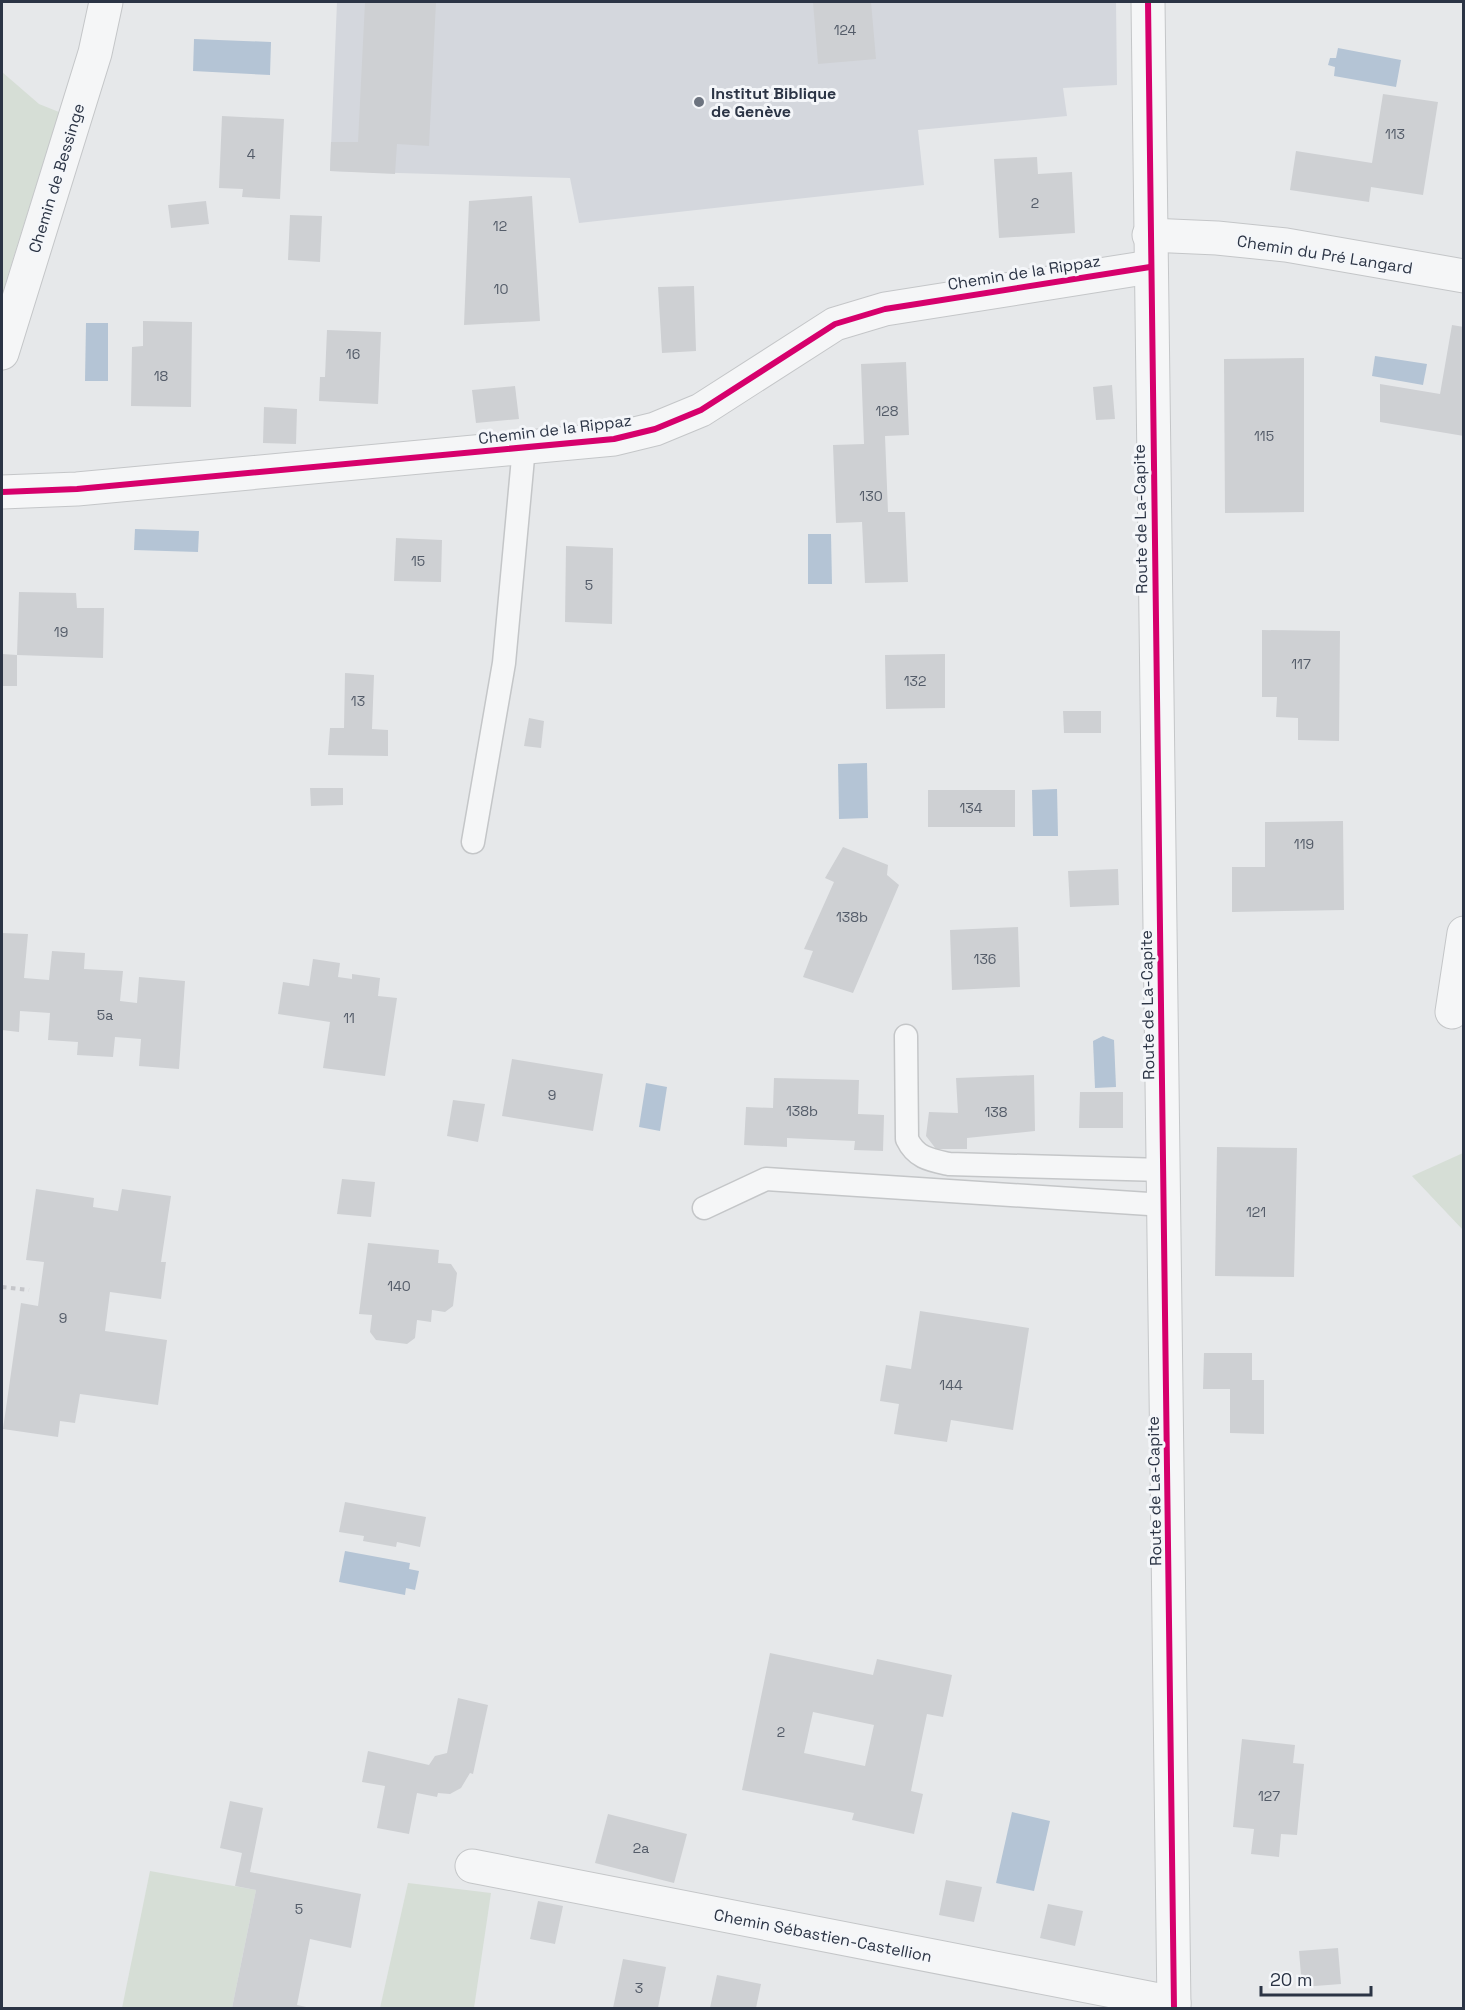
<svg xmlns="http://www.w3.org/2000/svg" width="1465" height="2010" font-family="'Space Grotesk',sans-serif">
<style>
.built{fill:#d4d7dd}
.green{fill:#d6ded6}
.water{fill:#b4c4d5}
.building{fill:#ced0d3;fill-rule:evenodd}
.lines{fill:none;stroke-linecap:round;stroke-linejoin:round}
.service-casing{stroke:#c4c6c8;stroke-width:25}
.minor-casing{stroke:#c4c6c8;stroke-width:35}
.tertiary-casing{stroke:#c4c6c8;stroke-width:35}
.path{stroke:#c5c6ca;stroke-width:4;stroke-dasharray:4.5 4.5;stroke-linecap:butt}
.service{stroke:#f5f6f7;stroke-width:22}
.minor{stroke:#f5f6f7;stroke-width:33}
.tertiary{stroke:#f5f6f7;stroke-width:33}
.cycleway-casing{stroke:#f4f6f9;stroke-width:10}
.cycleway{stroke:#d6006c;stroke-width:6}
.poi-dot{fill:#6c737f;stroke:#f4f6f9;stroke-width:2}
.labels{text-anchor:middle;stroke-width:6;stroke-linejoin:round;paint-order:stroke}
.number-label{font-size:14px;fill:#545c69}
.poi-label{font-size:16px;font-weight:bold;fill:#2b3445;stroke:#f4f6f9;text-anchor:start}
.street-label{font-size:16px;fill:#2b3445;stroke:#f4f6f9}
</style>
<rect width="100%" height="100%" fill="#e6e8ea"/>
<polygon class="built" points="337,2 1116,2 1117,85 1063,88 1067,116 918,130 924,185 579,223 570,178 330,171"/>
<g class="green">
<polygon points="2,72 39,104 59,112 2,294"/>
<polygon points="1463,1153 1463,1230 1412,1176"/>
<polygon points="150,1871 256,1890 232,2008 122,2008"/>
<polygon points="408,1883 491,1893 474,2008 380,2008"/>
</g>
<g class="water">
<polygon points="194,39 271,42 270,75 193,71"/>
<polygon points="1338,48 1401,60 1396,87 1334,76 1335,67 1328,65 1330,58 1336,58"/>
<polygon points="86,323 108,323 108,381 85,381"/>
<polygon points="1375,356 1427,364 1423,385 1372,376"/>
<polygon points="135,529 199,531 198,552 134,550"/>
<polygon points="808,534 831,534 832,584 808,584"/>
<polygon points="867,763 868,818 839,819 838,764"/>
<polygon points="1057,789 1058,836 1033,836 1032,790"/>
<polygon points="1103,1036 1114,1040 1116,1087 1095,1088 1093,1041"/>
<polygon points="646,1083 667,1087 660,1131 639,1127"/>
<polygon points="345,1551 410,1563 409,1569 419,1571 415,1590 406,1588 405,1595 339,1582"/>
<polygon points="1012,1812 1050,1821 1034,1891 996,1883"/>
</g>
<g class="building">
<polygon points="365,2 436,2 429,146 397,144 395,174 330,171 331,142 358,142"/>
<polygon points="813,2 871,2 876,59 818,64"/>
<polygon points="1383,94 1438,102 1423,195 1371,187 1369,202 1290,190 1296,151 1372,163"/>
<polygon points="222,116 284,119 280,199 242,197 243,189 219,188"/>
<polygon points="1037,157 1038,174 1072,172 1075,233 999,238 994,159"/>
<polygon points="532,196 540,321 464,325 469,201"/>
<polygon points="206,201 209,224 171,228 168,205"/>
<polygon points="290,215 322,216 320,262 288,260"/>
<polygon points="694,286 696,351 662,353 658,287"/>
<polygon points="143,321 192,322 191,407 131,406 132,347 143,346"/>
<polygon points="1452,325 1464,327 1464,436 1380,422 1380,384 1440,394"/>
<polygon points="327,330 381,332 378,404 319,401 320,377 325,377"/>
<polygon points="1304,358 1304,512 1225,513 1224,359"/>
<polygon points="906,362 909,435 885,436 888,512 905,512 908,582 865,583 862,522 836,523 833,445 864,444 861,364"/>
<polygon points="1112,385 1115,419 1096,420 1093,387"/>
<polygon points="515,386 519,419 476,423 472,390"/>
<polygon points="264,407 297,409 296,444 263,443"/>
<polygon points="396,538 442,540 441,582 394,581"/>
<polygon points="566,546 613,548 612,624 565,622"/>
<polygon points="19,592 76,593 77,608 104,608 103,658 17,655"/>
<polygon points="1262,630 1340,631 1339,741 1298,740 1298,718 1276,717 1277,697 1262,697"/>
<polygon points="2,654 17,655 17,686 2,686"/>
<polygon points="945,654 945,708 886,709 885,655"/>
<polygon points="345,673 374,675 372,729 388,730 388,756 328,755 330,728 344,728"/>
<polygon points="1063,711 1101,711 1101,733 1064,733"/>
<polygon points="529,718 544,721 541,748 524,746"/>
<polygon points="310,788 343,788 343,805 311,806"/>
<rect x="928" y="790" width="87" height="37"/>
<polygon points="1343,821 1344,910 1232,912 1232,867 1265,867 1265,822"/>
<polygon points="843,847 888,865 887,875 899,885 853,993 803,977 813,951 804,949 834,882 825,878"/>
<polygon points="1118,869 1119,905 1070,907 1068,871"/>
<polygon points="1018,927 1020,987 952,990 950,930"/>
<polygon points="2,933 28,934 24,978 49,980 52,951 85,953 84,969 123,971 120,1001 137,1003 139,977 185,981 179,1069 139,1066 141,1039 115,1037 113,1057 77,1055 78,1042 48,1040 50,1013 20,1011 19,1032 2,1030"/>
<polygon points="313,959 340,963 338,977 352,979 352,974 380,978 378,996 397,998 385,1076 323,1068 330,1022 278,1014 283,982 309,986"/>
<polygon points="512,1059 603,1074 593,1131 502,1116"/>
<polygon points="1034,1075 1035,1131 967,1138 967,1149 936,1149 926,1136 929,1112 958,1113 956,1078"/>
<polygon points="774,1078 859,1080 858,1114 884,1115 883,1151 854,1150 855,1141 787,1138 787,1147 744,1145 746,1107 773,1108"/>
<polygon points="1080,1092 1123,1092 1123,1128 1079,1128"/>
<polygon points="453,1100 485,1104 478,1142 447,1136"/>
<polygon points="1217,1147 1297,1148 1294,1277 1215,1276"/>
<polygon points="342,1179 375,1182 371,1217 337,1214"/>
<polygon points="36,1189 94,1198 93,1207 118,1211 122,1189 171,1196 161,1262 166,1262 161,1299 110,1292 105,1331 167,1340 158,1405 80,1394 75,1423 60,1421 58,1437 3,1429 21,1303 38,1306 44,1262 26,1260"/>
<polygon points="368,1243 439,1250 438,1263 451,1264 457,1273 453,1306 445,1312 432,1310 431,1322 417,1320 415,1338 407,1344 376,1340 370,1332 372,1315 359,1314"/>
<polygon points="920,1311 1029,1328 1013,1430 951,1420 947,1442 894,1434 899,1404 880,1401 886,1365 911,1369"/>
<polygon points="1204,1353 1252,1353 1252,1380 1264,1380 1264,1434 1230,1433 1230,1389 1203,1389"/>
<polygon points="345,1502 426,1517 420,1547 397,1542 396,1547 363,1541 364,1536 339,1532"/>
<path d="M770,1653l103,22 4,-16 75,16 -9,42 -16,-3 -16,77 12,3 -9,40 -62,-14 2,-7 -112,-23zM813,1712l61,13 -9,41 -61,-13z"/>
<polygon points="458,1698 488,1705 473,1774 470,1773 461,1788 450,1794 438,1793 437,1797 417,1793 409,1834 377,1828 385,1786 362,1782 368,1751 429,1765 435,1756 447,1753"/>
<polygon points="1242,1739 1295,1745 1293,1763 1304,1764 1297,1835 1281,1834 1279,1857 1251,1854 1254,1829 1233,1827"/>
<polygon points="230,1801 263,1808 250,1872 361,1894 351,1948 310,1939 297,2005 311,2008 232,2008 256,1890 235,1886 242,1853 220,1848"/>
<polygon points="608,1814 687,1834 674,1883 595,1863"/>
<polygon points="946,1880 982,1887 974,1922 939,1915"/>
<polygon points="538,1901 563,1906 555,1944 530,1939"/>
<polygon points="1048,1904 1083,1911 1075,1946 1040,1938"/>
<polygon points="1338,1948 1341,1984 1302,1987 1299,1951"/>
<polygon points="623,1959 666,1967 658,2008 613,2008"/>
<polygon points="717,1975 761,1984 756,2008 710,2008"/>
</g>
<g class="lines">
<g class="service-casing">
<g id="service">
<polyline points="473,842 504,663 524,447"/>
<path d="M906,1036l1,103c9,19 23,21 42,25l214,6"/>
<polyline points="704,1208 766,1179 1164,1205"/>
</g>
</g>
<g class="minor-casing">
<g id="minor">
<polyline points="1149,235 1217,238 1286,245 1464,276"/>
<polyline points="2,353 95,53 106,2"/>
<polyline points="2,492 77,489 614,439 655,429 701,410 835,324 885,309 1150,267"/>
<polyline points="1452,1012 1464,933"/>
<polyline points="472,1866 1174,2003"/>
</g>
</g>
<g class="tertiary-casing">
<polyline id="tertiary" points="1148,2 1174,2008"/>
</g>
<polyline class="path" points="2,1287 29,1290"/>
<use href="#service" class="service"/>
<use href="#minor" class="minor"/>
<use href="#tertiary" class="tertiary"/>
<g class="cycleway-casing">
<g id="cycleway">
<polyline points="1148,2 1174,2008"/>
<polyline points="2,492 77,489 614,439 655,429 701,410 835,324 885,309 1150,267"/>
</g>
</g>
<use href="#cycleway" class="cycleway"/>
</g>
<circle class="poi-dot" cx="699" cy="102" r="6"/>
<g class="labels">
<g class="number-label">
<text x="845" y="35">124</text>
<text x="1395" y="139">113</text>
<text x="251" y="159">4</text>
<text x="1035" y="208">2</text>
<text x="500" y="231">12</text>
<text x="501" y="294">10</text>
<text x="353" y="359">16</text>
<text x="161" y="381">18</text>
<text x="887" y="416">128</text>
<text x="1264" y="441">115</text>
<text x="871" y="501">130</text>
<text x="418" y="566">15</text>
<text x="589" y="590">5</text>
<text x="61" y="637">19</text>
<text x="1301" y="669">117</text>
<text x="915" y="686">132</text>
<text x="358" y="706">13</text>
<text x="971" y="813">134</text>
<text x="1304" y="849">119</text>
<text x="852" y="922">138b</text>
<text x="985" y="964">136</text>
<text x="105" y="1020">5a</text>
<text x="349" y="1023">11</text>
<text x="552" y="1100">9</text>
<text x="802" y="1116">138b</text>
<text x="996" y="1117">138</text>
<text x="1256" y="1217">121</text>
<text x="399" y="1291">140</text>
<text x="63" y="1323">9</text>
<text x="951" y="1390">144</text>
<text x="781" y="1737">2</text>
<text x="1269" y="1801">127</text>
<text x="641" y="1853">2a</text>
<text x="299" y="1914">5</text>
<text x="639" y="1993">3</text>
</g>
<g class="poi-label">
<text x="711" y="99">Institut Biblique<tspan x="711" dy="18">de Genève</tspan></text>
</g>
<g class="street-label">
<text transform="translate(56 178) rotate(-73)" y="6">Chemin de Bessinge</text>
<text transform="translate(1325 254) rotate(9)" y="6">Chemin du Pré Langard</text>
<text transform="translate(1024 272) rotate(-9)" y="6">Chemin de la Rippaz</text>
<text transform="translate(555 429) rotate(-7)" y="6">Chemin de la Rippaz</text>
<text transform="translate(1140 519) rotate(-91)" y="6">Route de La-Capite</text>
<text transform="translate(1147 1005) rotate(-91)" y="6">Route de La-Capite</text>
<text transform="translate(1154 1491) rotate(-91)" y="6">Route de La-Capite</text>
<text transform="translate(823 1935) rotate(11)" y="6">Chemin Sébastien-Castellion</text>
</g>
</g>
<rect width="1465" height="2010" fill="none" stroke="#2b3445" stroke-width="6"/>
<path d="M1261 1986v9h110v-9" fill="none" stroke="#2b3445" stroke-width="3"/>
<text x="1270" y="1986" font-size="18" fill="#2b3445" stroke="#f4f6f9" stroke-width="4.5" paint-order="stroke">20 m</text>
</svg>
